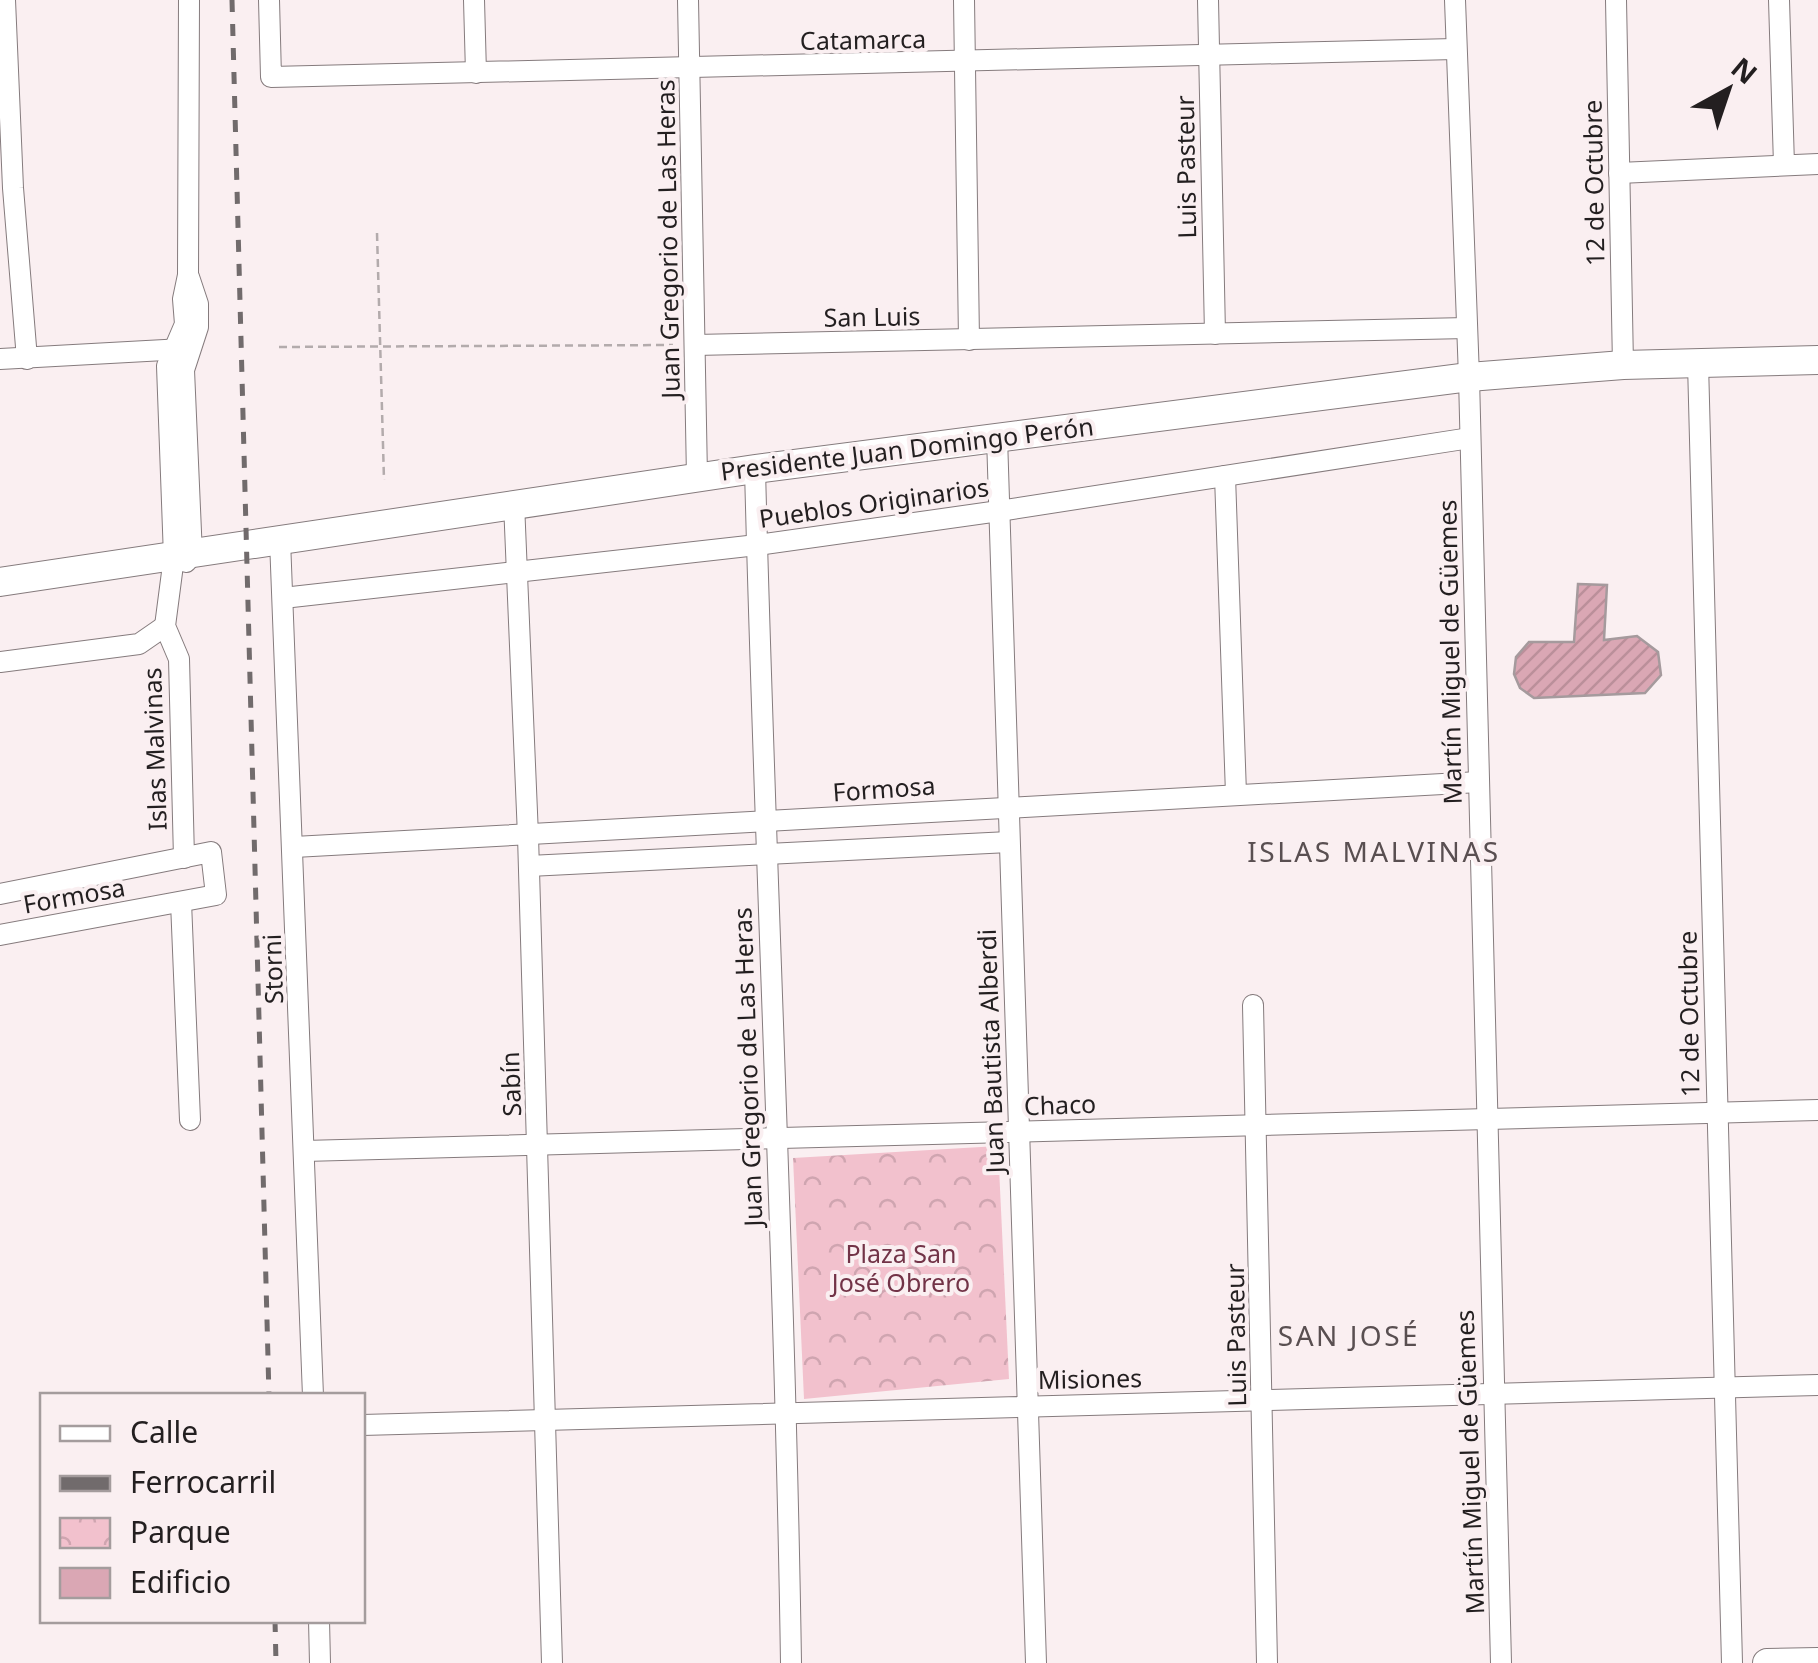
<svg xmlns="http://www.w3.org/2000/svg" width="1818" height="1663" font-family="'Noto Sans',sans-serif">
<style>
.park{fill:url(#park-crowns)}
.building{fill:url(#building-hatch);stroke:#a59a9d;stroke-width:2.5}
.lines{fill:none;stroke-linecap:round;stroke-linejoin:round}
.minor-casing{stroke:#857b7d;stroke-width:22}
.major-casing{stroke:#857b7d;stroke-width:30}
.path{stroke:#b3abac;stroke-width:2.5;stroke-dasharray:8 5;stroke-linecap:butt}
.minor{stroke:#fff;stroke-width:20}
.major{stroke:#fff;stroke-width:28}
.rail{stroke:#716b6c;stroke-width:5;stroke-dasharray:12 12;stroke-linecap:butt}
.labels{text-anchor:middle;stroke-width:8;stroke-linejoin:round;paint-order:stroke}
.street-label{font-size:25px;fill:#231f20;stroke:#faeff1}
.park-label{font-size:25px;fill:#723347;stroke:#faeff1}
.neighbourhood-label{font-size:28px;letter-spacing:2.5px;fill:#594f51;stroke:#faeff1}
</style>
<defs>
<pattern id="park-crowns" width="20" height="18" patternUnits="userSpaceOnUse" patternTransform="scale(2.5)"><rect width="20" height="18" fill="#f2c1cd"/><path d="M2 6a3 3 0 1 1 6 0M12 15a3 3 0 1 1 6 0" fill="none" stroke="#cfa5b0"/></pattern>
<pattern id="building-hatch" width="6" height="6" patternUnits="userSpaceOnUse" patternTransform="scale(2.5)"><rect width="6" height="6" fill="#daa7b4"/><path d="M-1 1l2-2M0 6l6-6M5 7l2-2" fill="none" stroke="#bb8f9a"/></pattern>
</defs>
<rect width="100%" height="100%" fill="#faeff1"/>
<polygon class="park" points="998,1146 1009,1379 804,1399 793,1158"/>
<polygon class="building" points="1578,584 1607,585 1604,640 1637,636 1658,652 1661,675 1645,693 1534,698 1520,688 1514,674 1516,657 1529,642 1574,642"/>
<g class="lines">
<g class="minor-casing">
<g id="minor">
<polyline points="5,0 13,188 27,359"/>
<polyline points="269,0 271,77 1455,49"/>
<polyline points="474,0 476,73"/>
<polyline points="688,0 697,477"/>
<polyline points="964,0 969,340"/>
<polyline points="1208,0 1215,334"/>
<polyline points="1455,0 1469,377 1501,1663"/>
<polyline points="1616,0 1623,365"/>
<polyline points="1779,0 1784,165"/>
<polyline points="1619,173 1818,164"/>
<polyline points="695,345 1467,328"/>
<polyline points="0,359 183,349"/>
<polyline points="1698,363 1732,1663"/>
<polyline points="997,437 1036,1663"/>
<path d="M755,469c10,398 30,796 36,1194"/>
<polyline points="1225,476 1236,794"/>
<polyline points="514,503 528,836 552,1663"/>
<polyline points="280,540 313,1396"/>
<polyline points="186,562 192,555 184,370 198,327 198,304 189,277"/>
<polyline points="283,598 757,545 999,511 1470,438"/>
<polyline points="0,662 139,644 165,626"/>
<polyline points="294,847 1479,782"/>
<polyline points="184,858 179,659 165,626 174,557 167,366 185,324 183,299 188,275 189,0"/>
<polyline points="529,866 1009,842"/>
<polyline points="0,894 211,852 216,895 0,935"/>
<polyline points="181,902 190,1120"/>
<polyline points="1253,1005 1267,1663"/>
<polyline points="304,1151 1818,1110"/>
<polyline points="362,1425 1818,1385"/>
<polyline points="319,1620 320,1663"/>
</g>
</g>
<g class="major-casing">
<g id="major">
<polyline points="0,582 755,469 1469,377 1623,365 1818,360"/>
<polyline points="1767,1663 1818,1662"/>
</g>
</g>
<g class="path">
<polyline points="377,233 384,480"/>
<polyline points="279,347 673,345"/>
</g>
<use href="#minor" class="minor"/>
<use href="#major" class="major"/>
<g class="rail">
<polyline points="232,0 269,1396"/>
<polyline points="275,1620 276,1663"/>
</g>
</g>
<g class="labels">
<g class="street-label">
<text transform="translate(863 40) rotate(-1)" y="9">Catamarca</text>
<text transform="translate(1186 167) rotate(-91)" y="9">Luis Pasteur</text>
<text transform="translate(1594 183) rotate(-91)" y="9">12 de Octubre</text>
<text transform="translate(668 239) rotate(-91)" y="9">Juan Gregorio de Las Heras</text>
<text transform="translate(872 317) rotate(-1)" y="9">San Luis</text>
<text transform="translate(907 449) rotate(-7)" y="9">Presidente Juan Domingo Perón</text>
<text transform="translate(874 503) rotate(-8)" y="9">Pueblos Originarios</text>
<text transform="translate(1450 652) rotate(-91)" y="9">Martín Miguel de Güemes</text>
<text transform="translate(155 749) rotate(-92)" y="9">Islas Malvinas</text>
<text transform="translate(884 789) rotate(-4)" y="9">Formosa</text>
<text transform="translate(74 896) rotate(-10)" y="9">Formosa</text>
<text transform="translate(273 969) rotate(-92)" y="9">Storni</text>
<text transform="translate(1689 1014) rotate(-91)" y="9">12 de Octubre</text>
<text transform="translate(991 1051) rotate(-92)" y="9">Juan Bautista Alberdi</text>
<text transform="translate(748 1067) rotate(-92)" y="9">Juan Gregorio de Las Heras</text>
<text transform="translate(511 1084) rotate(-92)" y="9">Sabín</text>
<text transform="translate(1060 1105) rotate(-2)" y="9">Chaco</text>
<text transform="translate(1236 1335) rotate(-91)" y="9">Luis Pasteur</text>
<text transform="translate(1090 1379) rotate(-1)" y="9">Misiones</text>
<text transform="translate(1470 1462) rotate(-92)" y="9">Martín Miguel de Güemes</text>
</g>
<g class="park-label">
<text x="901" y="1263">Plaza San<tspan x="901" dy="29">José Obrero</tspan></text>
</g>
<g class="neighbourhood-label">
<text x="1374" y="862">ISLAS MALVINAS</text>
<text x="1349" y="1346">SAN JOSÉ</text>
</g>
</g>
<rect x="40" y="1393" width="325" height="230" fill="#faeff1" stroke="#a49c9d" stroke-width="2.5"/>
<rect x="60" y="1426" width="50" height="15" fill="#ffffff" stroke="#a49c9d" stroke-width="2.5"/>
<text x="130" y="1443" font-size="30" fill="#231f20">Calle</text>
<rect x="60" y="1476" width="50" height="15" fill="#716b6c" stroke="#a49c9d" stroke-width="2.5"/>
<text x="130" y="1493" font-size="30" fill="#231f20">Ferrocarril</text>
<rect x="60" y="1518" width="50" height="30" fill="url(#park-crowns)" stroke="#a49c9d" stroke-width="2.5"/>
<text x="130" y="1543" font-size="30" fill="#231f20">Parque</text>
<rect x="60" y="1568" width="50" height="30" fill="#daa7b4" stroke="#a49c9d" stroke-width="2.5"/>
<text x="130" y="1593" font-size="30" fill="#231f20">Edificio</text>
<g transform="translate(1728 90) rotate(40)" stroke="#faeff1" stroke-width="8" paint-order="stroke">
<path d="M0-8L18 38L0 25L-18 38Z" fill="#231f20"/>
<text y="-15" font-size="28" font-weight="bold" text-anchor="middle" fill="#231f20">N</text>
</g>
</svg>
